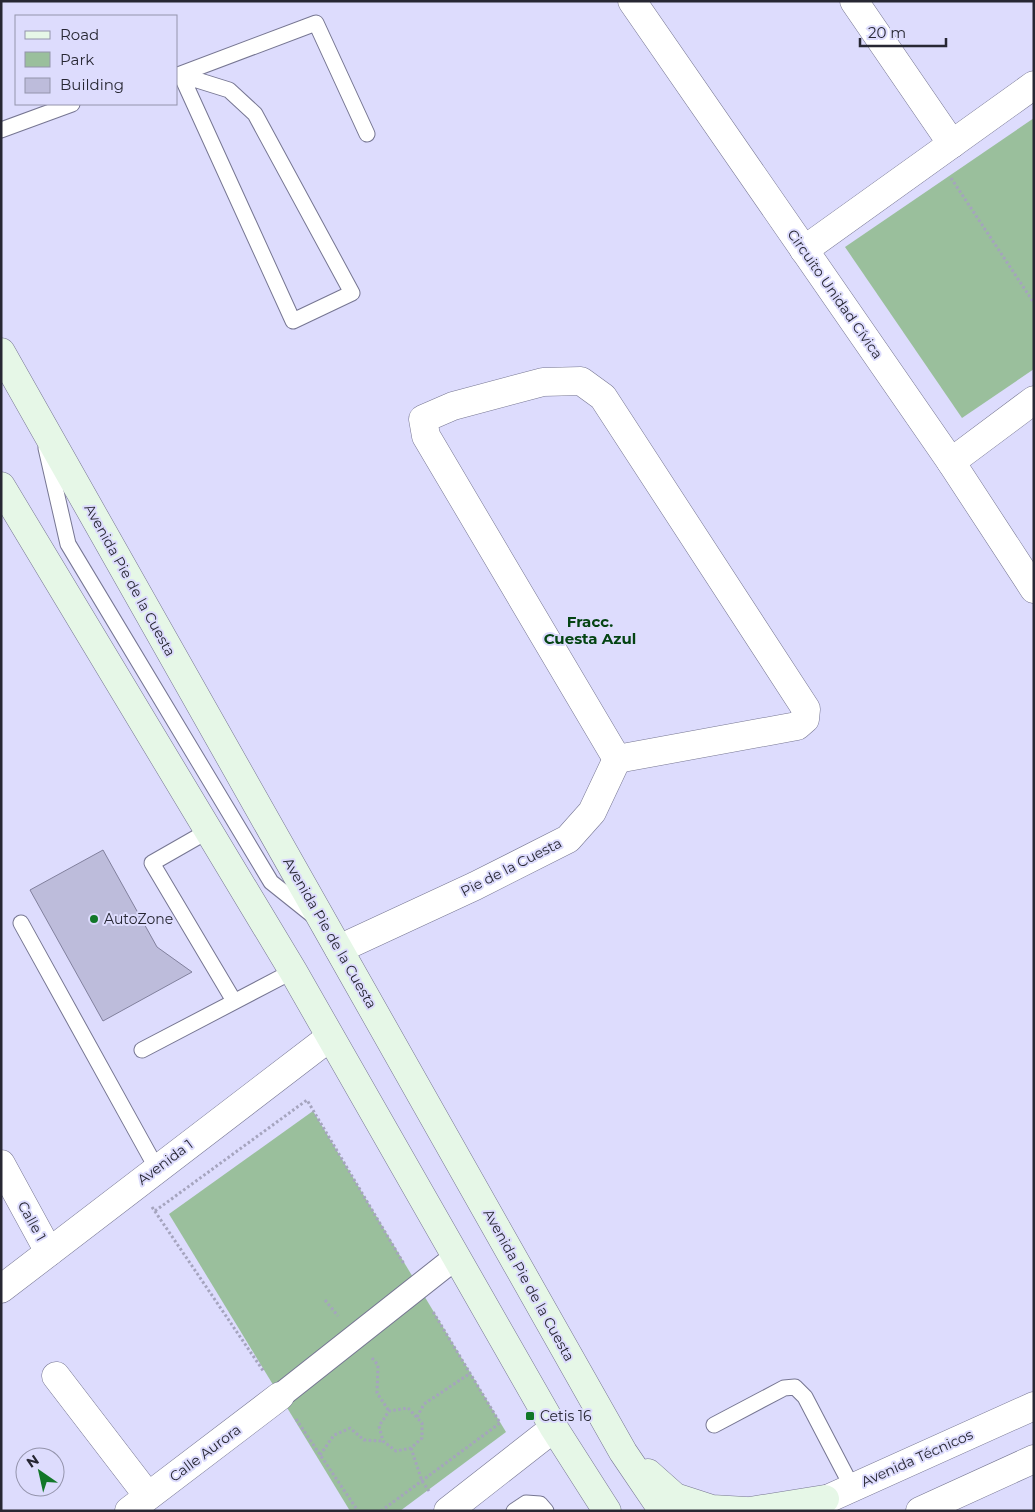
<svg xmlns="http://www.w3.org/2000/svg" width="1035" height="1512" font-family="Montserrat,sans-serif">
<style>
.green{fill:#9abf9c}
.building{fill:#bdbcdb;stroke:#81809d}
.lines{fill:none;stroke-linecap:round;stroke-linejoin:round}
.service-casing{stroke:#767692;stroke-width:17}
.pedestrian-casing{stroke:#767692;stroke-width:26}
.minor-casing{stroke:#767692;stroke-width:29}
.tertiary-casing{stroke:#767692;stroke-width:29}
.secondary-casing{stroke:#767692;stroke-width:29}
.path{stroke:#a5a4be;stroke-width:3;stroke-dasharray:2.5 2.5;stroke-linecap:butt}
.service{stroke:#fff;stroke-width:15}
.pedestrian{stroke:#fff;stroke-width:24}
.minor{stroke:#fff;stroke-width:28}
.tertiary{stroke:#fff;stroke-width:28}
.secondary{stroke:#e6f7e7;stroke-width:28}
.poi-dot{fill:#127729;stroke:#dddcfd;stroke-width:2}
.labels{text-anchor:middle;stroke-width:4;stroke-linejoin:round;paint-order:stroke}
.street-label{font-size:14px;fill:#272733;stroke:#dddcfd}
.poi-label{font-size:14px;fill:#272733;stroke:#dddcfd;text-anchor:start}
.neighbourhood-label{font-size:15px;font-weight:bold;fill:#044413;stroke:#dddcfd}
</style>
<rect width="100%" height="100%" fill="#dddcfd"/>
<g class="green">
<polygon points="1034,118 1034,369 962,418 845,247"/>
<polygon points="313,1111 506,1432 400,1511 350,1511 169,1214"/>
</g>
<polygon class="building" points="103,850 157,947 192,972 103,1021 30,890"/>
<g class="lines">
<g class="service-casing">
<g id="service">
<polyline points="178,75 316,23 367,134"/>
<polygon points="181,75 229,90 255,114 352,293 293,321"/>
<polyline points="1,130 72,104"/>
<polyline points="46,448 68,544 271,882 311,914"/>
<polyline points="208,831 152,863 234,1001"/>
<polyline points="21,923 157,1169"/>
<polyline points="142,1050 293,971"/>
<polyline points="714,1425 784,1388 795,1387 805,1397 852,1487"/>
<polyline points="514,1511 526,1503 540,1504 546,1511"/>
</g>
</g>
<g class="pedestrian-casing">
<polyline id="pedestrian" points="280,1396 456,1257"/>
</g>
<g class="minor-casing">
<g id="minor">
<polyline points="632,1 951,462 1034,589"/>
<polyline points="854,1 952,144"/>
<polyline points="804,250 1034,85"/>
<polygon points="581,381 603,397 806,709 805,719 797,726 617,759 426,436 423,419 453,406 543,382"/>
<polyline points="951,462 1034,400"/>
<polyline points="339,949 475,886 568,839 592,812 617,759"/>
<polyline points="1,1164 49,1252"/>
<polyline points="1,1289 330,1037"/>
<polyline points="56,1376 148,1496"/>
<polyline points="129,1511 280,1396"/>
<polyline points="448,1511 554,1428"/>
</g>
</g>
<g class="tertiary-casing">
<g id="tertiary">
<polyline points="803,1510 1034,1406"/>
<polyline points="920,1511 1034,1459"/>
</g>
</g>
<g class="secondary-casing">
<g id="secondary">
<polyline points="1,352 623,1452 663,1511"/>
<polyline points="1,486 293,971 554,1428 607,1511"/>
<polyline points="648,1473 675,1497 712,1509 746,1511"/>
<polyline points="750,1511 825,1499"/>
</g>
</g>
<g class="path">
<polyline points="951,178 1034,303"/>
<polyline points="152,1207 264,1372"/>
<polyline points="155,1211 307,1100 404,1264"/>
<polyline points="325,1300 338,1316"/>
<polyline points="372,1358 378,1365 377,1393 389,1411"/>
<polygon points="408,1408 422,1423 422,1438 411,1448 396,1451 383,1441 379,1426 389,1411"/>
<polyline points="417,1417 424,1404 469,1374"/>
<polyline points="296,1419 358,1511"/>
<polyline points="411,1448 422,1481 429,1491"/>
<polyline points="320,1455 334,1435 350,1428 364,1440 383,1441"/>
<polyline points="381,1511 500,1423 432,1310"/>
</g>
<use href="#service" class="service"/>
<use href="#pedestrian" class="pedestrian"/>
<use href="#minor" class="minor"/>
<use href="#tertiary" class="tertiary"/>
<use href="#secondary" class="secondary"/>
</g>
<g class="poi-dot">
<circle cx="94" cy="919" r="5"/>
<rect x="525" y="1411" width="10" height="10" rx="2.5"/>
</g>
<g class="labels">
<g class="street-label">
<text transform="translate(835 294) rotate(55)" y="5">Circuito Unidad Cívica</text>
<text transform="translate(130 580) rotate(61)" y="5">Avenida Pie de la Cuesta</text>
<text transform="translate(511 867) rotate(-27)" y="5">Pie de la Cuesta</text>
<text transform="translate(330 933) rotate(60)" y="5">Avenida Pie de la Cuesta</text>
<text transform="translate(165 1162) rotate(-37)" y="5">Avenida 1</text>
<text transform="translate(32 1221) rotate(61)" y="5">Calle 1</text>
<text transform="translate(529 1285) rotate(61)" y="5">Avenida Pie de la Cuesta</text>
<text transform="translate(205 1453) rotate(-37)" y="5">Calle Aurora</text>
<text transform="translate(917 1458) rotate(-24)" y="5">Avenida Técnicos</text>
</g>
<g class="poi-label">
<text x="104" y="924">AutoZone</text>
<text x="540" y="1421">Cetis 16</text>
</g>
<g class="neighbourhood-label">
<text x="590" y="627">Fracc.<tspan x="590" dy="17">Cuesta Azul</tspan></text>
</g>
</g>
<rect width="1035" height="1512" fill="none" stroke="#272733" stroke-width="5"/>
<rect x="15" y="15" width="162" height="90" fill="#dddcfd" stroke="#9494ac"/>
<rect x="25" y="31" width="25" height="8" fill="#e6f7e7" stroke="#9494ac"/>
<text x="60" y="40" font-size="15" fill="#272733">Road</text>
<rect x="25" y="52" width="25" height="15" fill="#9abf9c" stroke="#9494ac"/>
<text x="60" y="65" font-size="15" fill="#272733">Park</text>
<rect x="25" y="78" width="25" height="15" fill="#bdbcdb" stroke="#9494ac"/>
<text x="60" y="90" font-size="15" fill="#272733">Building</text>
<g transform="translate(40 1472) rotate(326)"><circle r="24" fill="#dddcfd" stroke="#9494ac"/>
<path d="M0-4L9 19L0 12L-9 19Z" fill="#127729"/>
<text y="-8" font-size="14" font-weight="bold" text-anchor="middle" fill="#272733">N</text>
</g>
<path d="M860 38v8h86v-8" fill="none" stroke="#272733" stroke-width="2.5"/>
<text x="868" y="38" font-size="15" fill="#272733" stroke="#dddcfd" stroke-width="4" paint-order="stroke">20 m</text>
</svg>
